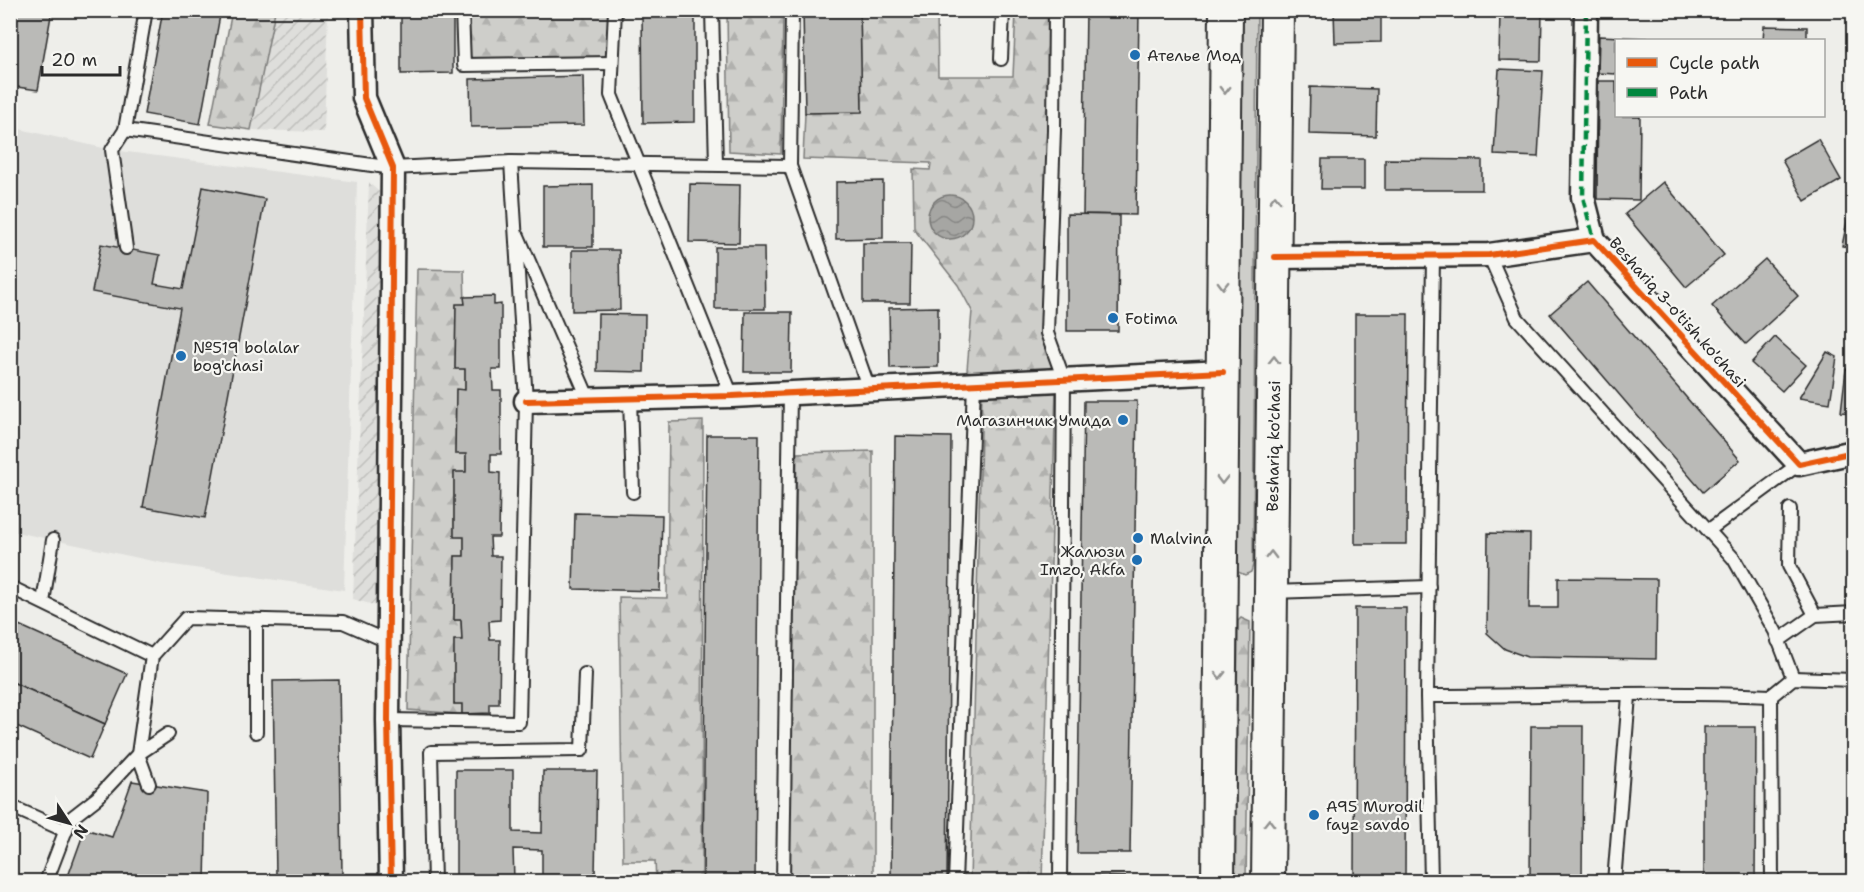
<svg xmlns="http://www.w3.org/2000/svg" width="1864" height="892" font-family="'Shantell Sans',sans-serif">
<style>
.built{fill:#dededb}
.industrial{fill:url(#industrial-furrows)}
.green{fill:#cececa;stroke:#7c7c7a;stroke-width:1.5}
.forest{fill:url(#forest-firs);stroke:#7c7c7a;stroke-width:1.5}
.water{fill:url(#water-waves);stroke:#757573;stroke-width:1.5}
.building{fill:#babab7;stroke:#2b2b2b;stroke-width:1.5}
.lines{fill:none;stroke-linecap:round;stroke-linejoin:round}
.lane-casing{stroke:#2b2b2b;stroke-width:16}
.street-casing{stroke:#2b2b2b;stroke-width:27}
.secondary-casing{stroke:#2b2b2b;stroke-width:36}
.lane{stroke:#f6f6f2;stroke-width:12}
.street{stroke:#f6f6f2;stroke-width:22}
.secondary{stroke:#f6f6f2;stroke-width:32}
.quiet{stroke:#00873e;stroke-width:4.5;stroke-dasharray:9 4.5;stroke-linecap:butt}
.cycleway-casing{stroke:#f6f6f2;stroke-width:10}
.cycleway{stroke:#e8590c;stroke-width:6}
.oneway{stroke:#90908e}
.poi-dot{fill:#1f6fb2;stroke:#f6f6f2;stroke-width:2}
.labels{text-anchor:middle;stroke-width:4.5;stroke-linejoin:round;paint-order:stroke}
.poi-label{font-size:16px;fill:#2b2b2b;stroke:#f6f6f2;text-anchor:start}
.street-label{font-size:16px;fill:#2b2b2b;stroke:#f6f6f2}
</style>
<defs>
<pattern id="industrial-furrows" width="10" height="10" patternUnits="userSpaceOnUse" patternTransform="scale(1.5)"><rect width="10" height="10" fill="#dededb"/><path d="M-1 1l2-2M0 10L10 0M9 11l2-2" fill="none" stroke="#bfbfbc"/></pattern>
<pattern id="forest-firs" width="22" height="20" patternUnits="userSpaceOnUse" patternTransform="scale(1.5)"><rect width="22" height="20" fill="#cececa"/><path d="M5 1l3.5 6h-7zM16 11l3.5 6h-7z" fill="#b1b1ae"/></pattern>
<pattern id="water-waves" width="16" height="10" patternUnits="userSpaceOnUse" patternTransform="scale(1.5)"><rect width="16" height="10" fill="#a6a6a3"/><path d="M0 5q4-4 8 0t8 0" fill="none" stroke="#878785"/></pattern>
</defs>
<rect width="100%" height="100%" fill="#eeeeea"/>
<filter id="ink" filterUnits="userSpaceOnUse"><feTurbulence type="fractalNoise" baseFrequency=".0167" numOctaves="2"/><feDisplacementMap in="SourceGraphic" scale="12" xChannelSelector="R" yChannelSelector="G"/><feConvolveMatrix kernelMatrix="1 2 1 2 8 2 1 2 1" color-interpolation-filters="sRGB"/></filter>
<g filter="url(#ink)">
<polygon class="built" points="11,127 112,150 357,182 344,590 167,564 11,531"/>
<g class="industrial">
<polygon points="275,11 328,11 324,132 251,130"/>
<polygon points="369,183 391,202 390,610 353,599"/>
</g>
<polygon class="green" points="1257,10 1253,565 1251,572 1245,575 1238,572 1236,566 1243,11"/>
<g class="forest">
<polygon points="84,11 146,11 144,19"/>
<polygon points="232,11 275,11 251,130 210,124"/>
<polygon points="462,11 615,11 612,63 464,65"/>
<polygon points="727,11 783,11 781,154 729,151"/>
<polygon points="860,11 937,11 938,76 1013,76 1016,11 1055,11 1047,333 1064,380 974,384 967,370 972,311 958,285 914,229 913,169 930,170 931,163 803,159 805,113 862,111"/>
<polygon points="417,269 464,270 465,304 456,305 455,368 465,369 465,390 456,390 455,453 466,454 466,472 454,473 454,536 464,537 464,556 455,556 454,620 461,620 462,640 454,641 454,704 462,704 462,714 408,710"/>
<polygon points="1056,387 1042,881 970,882 982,391"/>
<polygon points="703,421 702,881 656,881 655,861 623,861 619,597 667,598 669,422"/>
<polygon points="873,451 873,881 789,882 797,453"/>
<polygon points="1241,618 1250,622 1246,881 1235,882 1238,621"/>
</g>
<circle class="water" cx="950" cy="217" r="22"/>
<g class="building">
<polygon points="10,10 52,10 38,90 10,86"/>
<polygon points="163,10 221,10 200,124 144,114"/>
<polygon points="401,10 453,10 453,73 401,74"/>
<polygon points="642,10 695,10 695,122 643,123"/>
<polygon points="803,10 860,10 862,112 805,113"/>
<polygon points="1086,10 1139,10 1136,215 1083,214"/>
<polygon points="1334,10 1381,10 1381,42 1335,43"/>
<polygon points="1500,10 1542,10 1541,61 1499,60"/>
<polygon points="1764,10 1805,10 1805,14 1764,13"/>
<polygon points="1764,26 1807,27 1807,40 1763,40"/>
<polygon points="1599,36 1647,38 1646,40 1616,40 1616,74 1598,73"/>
<polygon points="1499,69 1543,71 1538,157 1494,155"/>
<polygon points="583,76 584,125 471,127 470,79"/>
<polygon points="1598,81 1616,81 1616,116 1640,116 1639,200 1597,199"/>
<polygon points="1310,87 1377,89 1376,136 1309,134"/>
<polygon points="1818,139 1841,180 1805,201 1782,160"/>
<polygon points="1322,159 1364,159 1364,189 1321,189"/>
<polygon points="1385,159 1482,160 1482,190 1385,190"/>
<polygon points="883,181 883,238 836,239 836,182"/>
<polygon points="1663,182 1724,255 1686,287 1625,214"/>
<polygon points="690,184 740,185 739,243 689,242"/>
<polygon points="593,185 593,247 543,247 543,186"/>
<polygon points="203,187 265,199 205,518 143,507 180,308 92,292 101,244 160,255 154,284 183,289"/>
<polygon points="1850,207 1854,208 1854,248 1842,246"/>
<polygon points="1067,214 1119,215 1118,331 1067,331"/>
<polygon points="863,243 911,243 910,303 863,303"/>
<polygon points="715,247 764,247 765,309 715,309"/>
<polygon points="572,250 619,250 620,310 572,311"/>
<polygon points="1765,259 1798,296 1746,344 1712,306"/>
<polygon points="1587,282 1740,460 1703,492 1550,314"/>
<polygon points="494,296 494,305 501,304 501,369 492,369 493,390 501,390 501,454 491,454 491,472 500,473 499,537 490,537 491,556 501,556 500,620 489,621 490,640 500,640 499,704 490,704 490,713 462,714 462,704 454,704 454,640 462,640 461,620 454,620 455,556 464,556 464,537 454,537 454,472 466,472 466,454 455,454 456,389 465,390 465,369 455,369 456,304 465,304 464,297"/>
<polygon points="938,307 938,367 890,368 889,308"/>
<polygon points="745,312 792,312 791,372 744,372"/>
<polygon points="598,314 645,315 644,372 597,371"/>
<polygon points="1355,314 1408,314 1407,544 1355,544"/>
<polygon points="1775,337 1806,365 1782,391 1751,363"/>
<polygon points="1827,352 1837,357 1830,403 1799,398"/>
<polygon points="1846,369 1854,370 1854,413 1841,412"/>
<polygon points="1084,401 1137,401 1130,853 1077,853"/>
<polygon points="707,435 759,435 755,882 703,882"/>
<polygon points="895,436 951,437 947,882 891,882"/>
<polygon points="575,513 662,515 660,591 573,589"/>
<polygon points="1488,533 1530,534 1529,608 1558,608 1558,578 1657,579 1656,659 1527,657 1505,649 1487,633"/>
<polygon points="1355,608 1406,608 1405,882 1354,882"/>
<polygon points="10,621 127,674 105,724 10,681"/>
<polygon points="339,680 342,874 276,876 273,681"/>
<polygon points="10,681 105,724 90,759 10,723"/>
<polygon points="1531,726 1583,726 1582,882 1530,882"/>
<polygon points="1704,727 1756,727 1755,882 1704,882"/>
<polygon points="456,770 513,770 513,832 542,833 543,771 597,771 595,875 542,875 542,850 513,849 514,880 456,881"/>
<polygon points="132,781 207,793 205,882 66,882 85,829 112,837"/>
<polygon points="1072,875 1161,878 1161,882 1071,882"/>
</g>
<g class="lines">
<g class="lane-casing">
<g id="lane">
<polyline points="146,10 125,130 393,168 511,162 790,166"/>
<polyline points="462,10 464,65 612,63"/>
<polyline points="615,10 611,95 732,396"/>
<polyline points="712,10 716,164"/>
<polyline points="792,10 790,166 869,389"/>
<polyline points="1055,10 1054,130 1047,333 1064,380 1060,882"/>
<polyline points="1001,59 1003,10"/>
<polyline points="125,130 112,150 126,248"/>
<polyline points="518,236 589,400"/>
<polyline points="1489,255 1517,318 1734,559 1775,631 1793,678"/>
<polyline points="630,399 633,492"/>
<polyline points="1790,509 1789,566 1815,615"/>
<polyline points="1709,530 1799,464"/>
<polyline points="10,587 152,656 138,754 97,798 70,819 46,882"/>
<polyline points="1271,592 1429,587"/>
<polyline points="43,602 53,540"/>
<polyline points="256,620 256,732"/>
<polyline points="1778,641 1815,615 1854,613"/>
<polyline points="152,656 186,618 343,622 389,642"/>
<path d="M1427,696c115,0 230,-5 344,0l22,-18 61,2"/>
<polyline points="1771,696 1772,882"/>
<polyline points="388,720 519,722 526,401 511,162"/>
<polyline points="149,784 138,754 168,734"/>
<polyline points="10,806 66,831"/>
<polyline points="434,882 431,752 582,750 585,674"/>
<polyline points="783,882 790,393"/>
<polyline points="955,882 974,384"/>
<polyline points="1431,882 1427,696 1433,256"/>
<polyline points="1614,882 1629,696"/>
</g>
</g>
<g class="street-casing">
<g id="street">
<polyline points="362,10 364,98 393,168 388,720 391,882"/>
<polyline points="1586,10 1583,197 1594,240"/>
<polyline points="1275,257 1489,255 1594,240 1799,464 1854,452"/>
<polyline points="526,401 732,396 1223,372"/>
</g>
</g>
<g class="secondary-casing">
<g id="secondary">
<polyline points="1218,882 1226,10"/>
<polyline points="1268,882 1277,10"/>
</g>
</g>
<use href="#lane" class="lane"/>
<use href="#street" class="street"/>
<use href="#secondary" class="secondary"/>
<polyline class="quiet" points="1586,10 1583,197 1594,240"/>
<g class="cycleway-casing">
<g id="cycleway">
<polyline points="362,10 364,98 393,168 388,720 391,882"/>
<polyline points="1275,257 1489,255 1594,240 1799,464 1854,452"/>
<polyline points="526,401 732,396 1223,372"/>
</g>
</g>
<use href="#cycleway" class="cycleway"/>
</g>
<defs><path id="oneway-chevron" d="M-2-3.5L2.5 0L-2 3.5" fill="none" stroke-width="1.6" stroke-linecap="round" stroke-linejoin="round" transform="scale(1.5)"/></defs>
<g class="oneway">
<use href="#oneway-chevron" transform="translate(1225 90) rotate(91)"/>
<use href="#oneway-chevron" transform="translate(1275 199) rotate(-89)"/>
<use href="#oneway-chevron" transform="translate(1223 285) rotate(91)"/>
<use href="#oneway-chevron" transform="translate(1274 360) rotate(-89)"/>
<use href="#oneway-chevron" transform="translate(1222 480) rotate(91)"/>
<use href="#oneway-chevron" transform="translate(1271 555) rotate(-89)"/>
<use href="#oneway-chevron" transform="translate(1220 675) rotate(91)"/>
<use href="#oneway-chevron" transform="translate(1269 823) rotate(-89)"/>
</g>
</g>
<g class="poi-dot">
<circle cx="1135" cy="55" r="6"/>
<circle cx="1113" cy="318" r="6"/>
<circle cx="181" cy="356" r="6"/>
<circle cx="1123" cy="420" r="6"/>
<circle cx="1138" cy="538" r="6"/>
<circle cx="1137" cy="560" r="6"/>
<circle cx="1314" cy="815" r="6"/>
</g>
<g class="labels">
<g class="poi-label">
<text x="1147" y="61">Ателье Мод</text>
<text x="1125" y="324">Fotima</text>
<text x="193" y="353">№519 bolalar<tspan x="193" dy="18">bog'chasi</tspan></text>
<text x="1111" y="426" text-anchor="end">Магазинчик Умида</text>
<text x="1150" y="544">Malvina</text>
<text x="1125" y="557" text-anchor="end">Жалюзи<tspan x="1125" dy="18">Imzo, Akfa</tspan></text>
<text x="1326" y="812">A95 Murodil<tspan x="1326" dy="18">fayz savdo</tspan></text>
</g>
<g class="street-label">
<text transform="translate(1678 312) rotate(48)" y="6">Beshariq 3-o'tish ko'chasi</text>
<text transform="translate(1273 446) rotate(-89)" y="6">Beshariq ko'chasi</text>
</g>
</g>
<rect width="1864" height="892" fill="none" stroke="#f6f6f2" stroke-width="36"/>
<rect x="18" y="18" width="1828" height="856" fill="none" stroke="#2b2b2b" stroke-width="2" filter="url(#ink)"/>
<rect x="1615" y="39" width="210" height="78" fill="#f6f6f2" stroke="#a5a5a2" stroke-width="1.5"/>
<rect x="1627" y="58" width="30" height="9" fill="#e8590c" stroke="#a5a5a2" stroke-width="1.5"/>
<text x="1669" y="69" font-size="18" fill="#2b2b2b">Cycle path</text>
<rect x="1627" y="88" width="30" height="9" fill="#00873e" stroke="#a5a5a2" stroke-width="1.5"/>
<text x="1669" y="99" font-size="18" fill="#2b2b2b">Path</text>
<g transform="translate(69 823) rotate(126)" stroke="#f6f6f2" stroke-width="4.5" paint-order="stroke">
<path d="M0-4.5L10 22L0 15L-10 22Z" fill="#2b2b2b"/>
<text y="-9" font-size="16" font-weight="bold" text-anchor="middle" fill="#2b2b2b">N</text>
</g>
<path d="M42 66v9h78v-9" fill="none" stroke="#2b2b2b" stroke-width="3"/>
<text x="51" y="66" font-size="18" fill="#2b2b2b" stroke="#f6f6f2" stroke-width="4.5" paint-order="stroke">20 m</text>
</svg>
